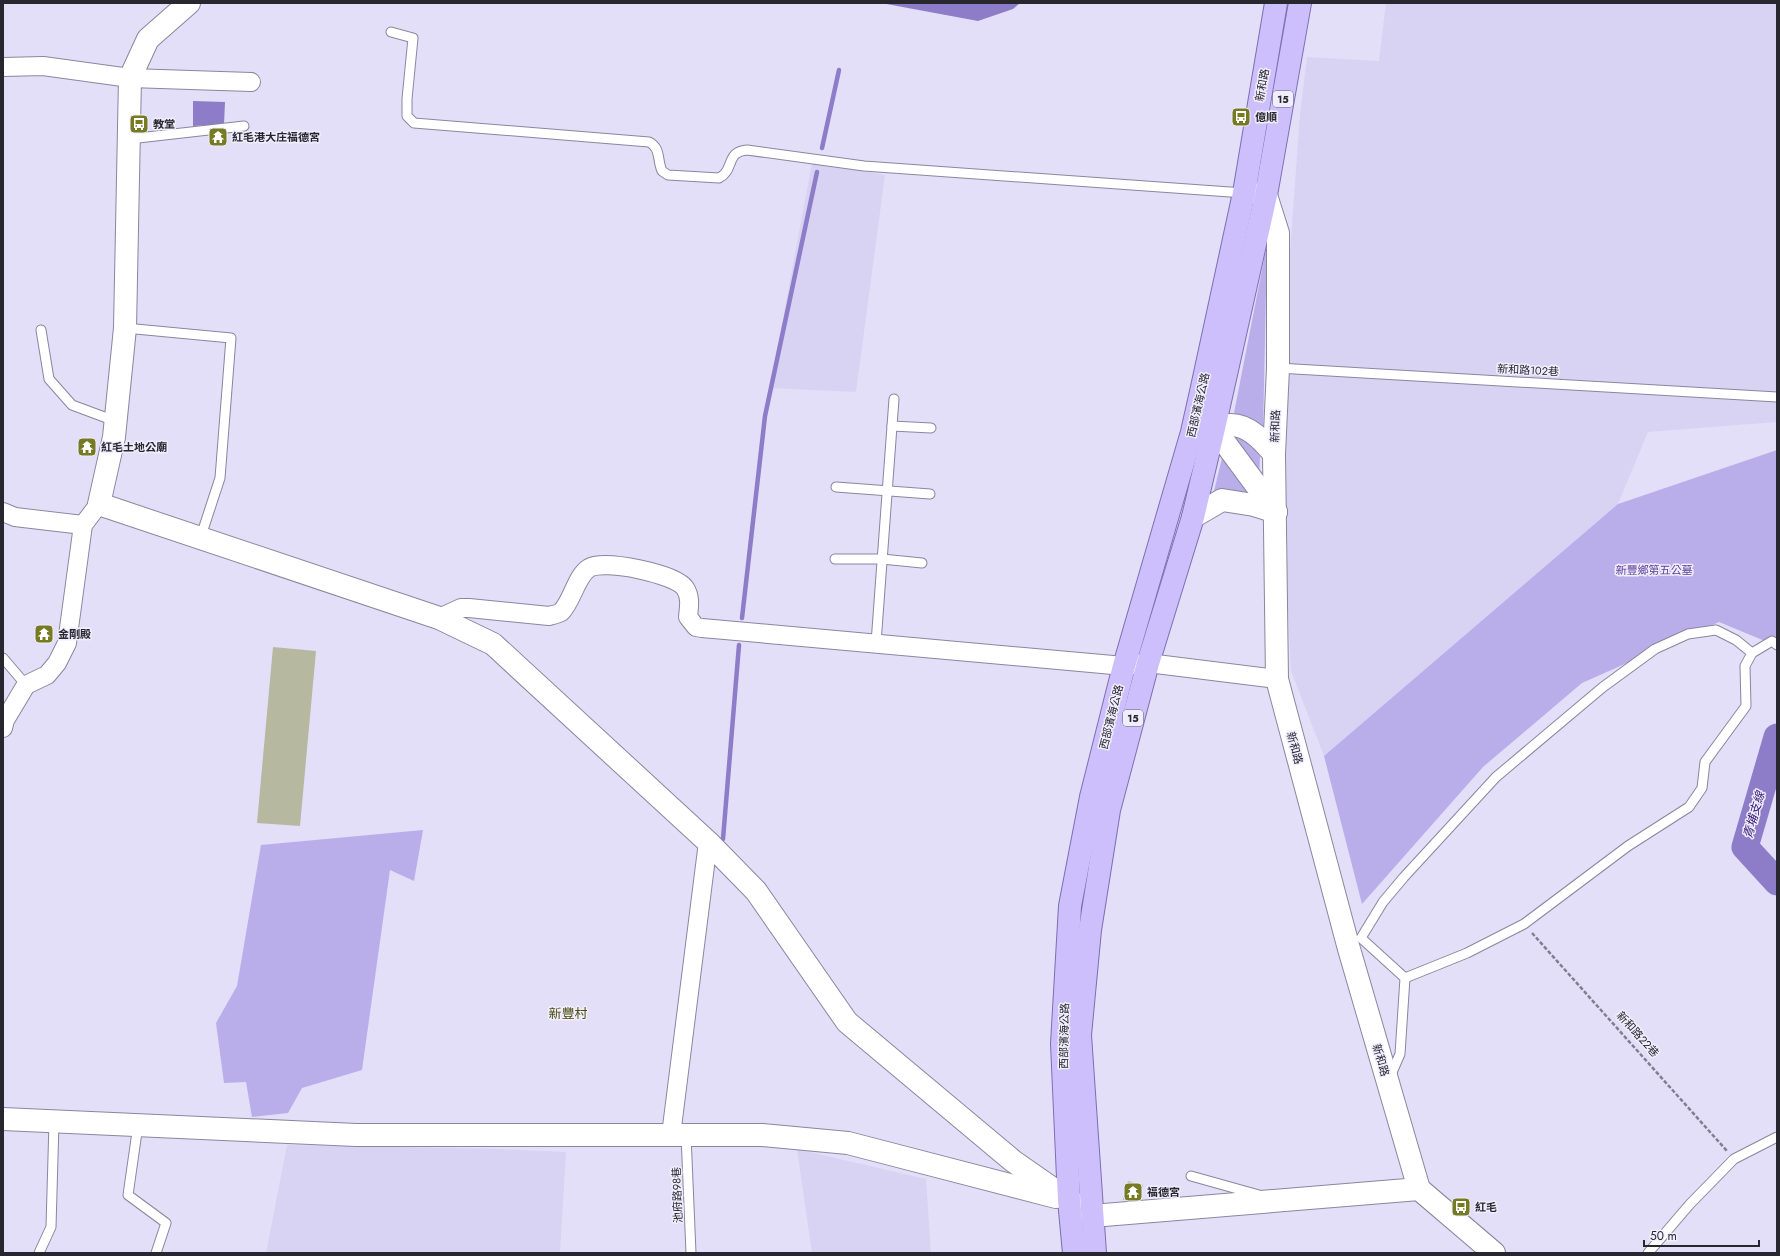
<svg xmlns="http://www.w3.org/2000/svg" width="1780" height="1256" font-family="Jost,'Noto Sans TC',sans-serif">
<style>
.built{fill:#d8d3f3}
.green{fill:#b9aee9}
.water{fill:#8d7cc8}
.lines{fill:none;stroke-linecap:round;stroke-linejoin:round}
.stream{stroke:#8d7cc8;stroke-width:4.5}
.river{stroke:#8d7cc8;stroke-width:27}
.building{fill:#b6b9a0}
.service-casing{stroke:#8a869d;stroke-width:11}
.minor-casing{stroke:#8a869d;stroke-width:20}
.tertiary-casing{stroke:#8a869d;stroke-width:24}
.primary-casing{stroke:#7d6eb2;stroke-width:24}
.path{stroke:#817e8f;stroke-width:2.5;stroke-dasharray:4 2;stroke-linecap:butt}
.service{stroke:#fff;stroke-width:9}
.minor{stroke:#fff;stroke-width:18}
.tertiary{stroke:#fff;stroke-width:22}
.primary{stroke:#cdbffb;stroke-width:22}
.labels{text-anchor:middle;stroke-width:3;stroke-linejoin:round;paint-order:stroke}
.shield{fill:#f0eefd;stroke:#64626d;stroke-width:1}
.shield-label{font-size:10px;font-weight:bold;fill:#28262f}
.street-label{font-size:11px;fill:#28262f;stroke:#f0eefd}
.poi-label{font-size:11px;font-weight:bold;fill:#28262f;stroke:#f0eefd;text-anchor:start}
.park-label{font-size:11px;fill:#593e9a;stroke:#f0eefd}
.water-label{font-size:12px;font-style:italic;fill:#3f207b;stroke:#f0eefd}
.quarter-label{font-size:13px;fill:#4a4d10;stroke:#f0eefd}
</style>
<rect width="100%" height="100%" fill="#e3dff8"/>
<g class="built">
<polygon points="1386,3 1777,3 1777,422 1648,432 1618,504 1324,756 1291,671 1282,482 1288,281 1300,114 1307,57 1379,61"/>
<polygon points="812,163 885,175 856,392 770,388"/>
<polygon points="287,1145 502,1149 566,1152 560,1253 266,1253"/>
<polygon points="797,1149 926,1179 931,1253 812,1253"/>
</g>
<g class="green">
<polygon points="1267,244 1263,432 1234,413"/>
<path d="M1227,433c16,3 23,11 33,23l-1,24z"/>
<polygon points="1777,450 1777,646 1719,622 1582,683 1483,767 1362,904 1324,756 1618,504"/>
<polygon points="1223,454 1249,494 1213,495"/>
<polygon points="423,830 414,881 390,870 362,1070 302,1088 288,1113 252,1117 246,1082 224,1083 216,1023 237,986 261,845"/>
</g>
<g class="water">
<polygon points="881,3 1020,3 1013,9 978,21"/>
<polygon points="193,101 225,102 224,124 193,126"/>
</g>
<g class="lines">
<g class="stream">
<polyline points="822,148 839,70"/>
<polyline points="742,618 765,416 817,172"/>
<polyline points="723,839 739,645"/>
</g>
<polyline class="river" points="1777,737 1745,847 1777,882"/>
</g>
<g class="building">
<polygon points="273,647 316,651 300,826 257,823"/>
<polygon points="1128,1181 1143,1185 1139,1200 1123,1200"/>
</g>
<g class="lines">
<g class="service-casing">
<g id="service">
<path d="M391,32l22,6 -6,61v17l7,7 235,19c12,6 8,18 13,29l6,4 51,3c16,-8 6,-26 28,-28l117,16 380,27"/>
<polyline points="129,139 244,126"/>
<polyline points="125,328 231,338 220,478 200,539"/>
<polyline points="41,330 49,379 72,405 115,421"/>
<polyline points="1278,368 1777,397"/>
<polyline points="892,426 931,428"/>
<polyline points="836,487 930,494"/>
<polyline points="835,559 882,559 922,563"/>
<polyline points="876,643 894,399"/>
<polyline points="3,658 26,685"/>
<polyline points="1405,978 1467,953 1524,924 1628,846 1689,807 1702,788 1705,762 1746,706 1745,666 1752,653"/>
<polyline points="1390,1077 1400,1054 1405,978 1361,938 1383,902 1404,877 1496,777 1603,687 1655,649 1688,634 1716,630 1736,640 1752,653 1772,641 1777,645"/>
<polyline points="138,1125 128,1195 166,1223 156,1253"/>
<polyline points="686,1135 691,1253"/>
<polyline points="1191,1176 1259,1195"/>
<polyline points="39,1253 51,1227 54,1122"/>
<polyline points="1648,1253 1690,1204 1734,1159 1777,1137"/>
</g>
</g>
<g class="minor-casing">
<g id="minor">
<polyline points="3,67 43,66 130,78 251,82"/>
<polyline points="3,512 15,517 83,525"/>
<path d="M439,618l22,-10h8l80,8c4,-1 9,-2 12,-4 11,-10 15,-36 28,-44 16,-9 86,6 96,20 6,9 4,19 3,29l8,10 6,1 422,38 24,-3 129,16"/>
<polyline points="3,728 5,720 26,685 47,675 57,663 67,643 83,525 99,504"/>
<polyline points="671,1135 708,842"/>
</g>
</g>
<g class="tertiary-casing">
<g id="tertiary">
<polyline points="189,3 148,39 130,78 125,328 114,437 99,504 439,618 493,644 708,842 756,891 847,1022 1013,1161 1092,1216 1419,1189"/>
<polyline points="1259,194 1266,195 1278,233 1278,368 1274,454 1277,679 1349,949 1419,1189 1494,1253"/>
<polyline points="1209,412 1214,428 1276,512"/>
<path d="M1202,430c9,-2 20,-5 29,-5 18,0 32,16 43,29"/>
<polyline points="1193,517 1222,500 1254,505 1276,512"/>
<polyline points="3,1119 356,1135 762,1135 848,1143 1056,1197"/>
</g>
</g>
<g class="primary-casing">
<g id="primary">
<polyline points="1074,1253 1069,1200 1062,1044 1070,906 1091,797 1124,666 1192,432 1201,392 1244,193 1276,3"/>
<polyline points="1095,1253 1080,1035 1090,930 1109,810 1148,663 1193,517 1214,428 1266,195 1300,3"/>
</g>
</g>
<polyline class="path" points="1532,933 1727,1151"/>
<use href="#service" class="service"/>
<use href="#minor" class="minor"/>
<use href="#tertiary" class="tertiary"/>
<use href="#primary" class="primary"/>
</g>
<defs>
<g id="bus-square" transform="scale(1)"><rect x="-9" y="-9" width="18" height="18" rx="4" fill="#767a23" stroke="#f0eefd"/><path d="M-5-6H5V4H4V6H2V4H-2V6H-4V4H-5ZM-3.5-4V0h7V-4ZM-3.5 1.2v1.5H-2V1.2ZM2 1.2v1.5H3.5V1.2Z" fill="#fff"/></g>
<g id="temple-square" transform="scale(1)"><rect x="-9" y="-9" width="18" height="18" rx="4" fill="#767a23" stroke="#f0eefd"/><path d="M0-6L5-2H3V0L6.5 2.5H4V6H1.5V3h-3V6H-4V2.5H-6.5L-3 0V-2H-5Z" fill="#fff"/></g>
</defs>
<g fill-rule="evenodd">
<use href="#bus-square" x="1241" y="117"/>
<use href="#bus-square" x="139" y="124"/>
<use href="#temple-square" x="218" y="137"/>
<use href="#temple-square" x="87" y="447"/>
<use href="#temple-square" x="44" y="634"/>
<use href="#temple-square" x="1133" y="1192"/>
<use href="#bus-square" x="1461" y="1207"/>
</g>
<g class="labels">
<g class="shield">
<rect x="1273" y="91" width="20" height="16" rx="3"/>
<rect x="1123" y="710" width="20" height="16" rx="3"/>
</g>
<g class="shield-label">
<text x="1283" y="103">15</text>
<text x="1133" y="722">15</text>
</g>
<g class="street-label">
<text transform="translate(1262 85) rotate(-80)" y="4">新和路</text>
<text transform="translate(1528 370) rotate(3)" y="4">新和路102巷</text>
<text transform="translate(1198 405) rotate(-77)" y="4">西部濱海公路</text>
<text transform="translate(1275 426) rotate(-88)" y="4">新和路</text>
<text transform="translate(1111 717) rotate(-76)" y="4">西部濱海公路</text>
<text transform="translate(1295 748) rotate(75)" y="4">新和路</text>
<text transform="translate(1638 1034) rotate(48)" y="4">新和路22巷</text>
<text transform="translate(1064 1036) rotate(-89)" y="4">西部濱海公路</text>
<text transform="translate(1381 1060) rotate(74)" y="4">新和路</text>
<text transform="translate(677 1195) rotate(-92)" y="4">池府路98巷</text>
</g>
<g class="poi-label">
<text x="1255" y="121">億順</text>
<text x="153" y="128">教堂</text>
<text x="232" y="141">紅毛港大庄福德宮</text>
<text x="101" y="451">紅毛土地公廟</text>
<text x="58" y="638">金剛殿</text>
<text x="1147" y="1196">福德宮</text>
<text x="1475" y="1211">紅毛</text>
</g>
<g class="park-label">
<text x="1654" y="574">新豐鄉第五公墓</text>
</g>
<g class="water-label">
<text transform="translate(1754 815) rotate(-74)" y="4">青埔支線</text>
</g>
<g class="quarter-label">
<text x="568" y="1018">新豐村</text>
</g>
</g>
<rect width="1780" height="1256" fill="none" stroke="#28262f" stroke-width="8"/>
<path d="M1644 1240v6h115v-6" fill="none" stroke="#28262f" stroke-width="2"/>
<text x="1650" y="1240" font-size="12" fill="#28262f" stroke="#f0eefd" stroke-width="3" paint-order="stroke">50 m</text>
</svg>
